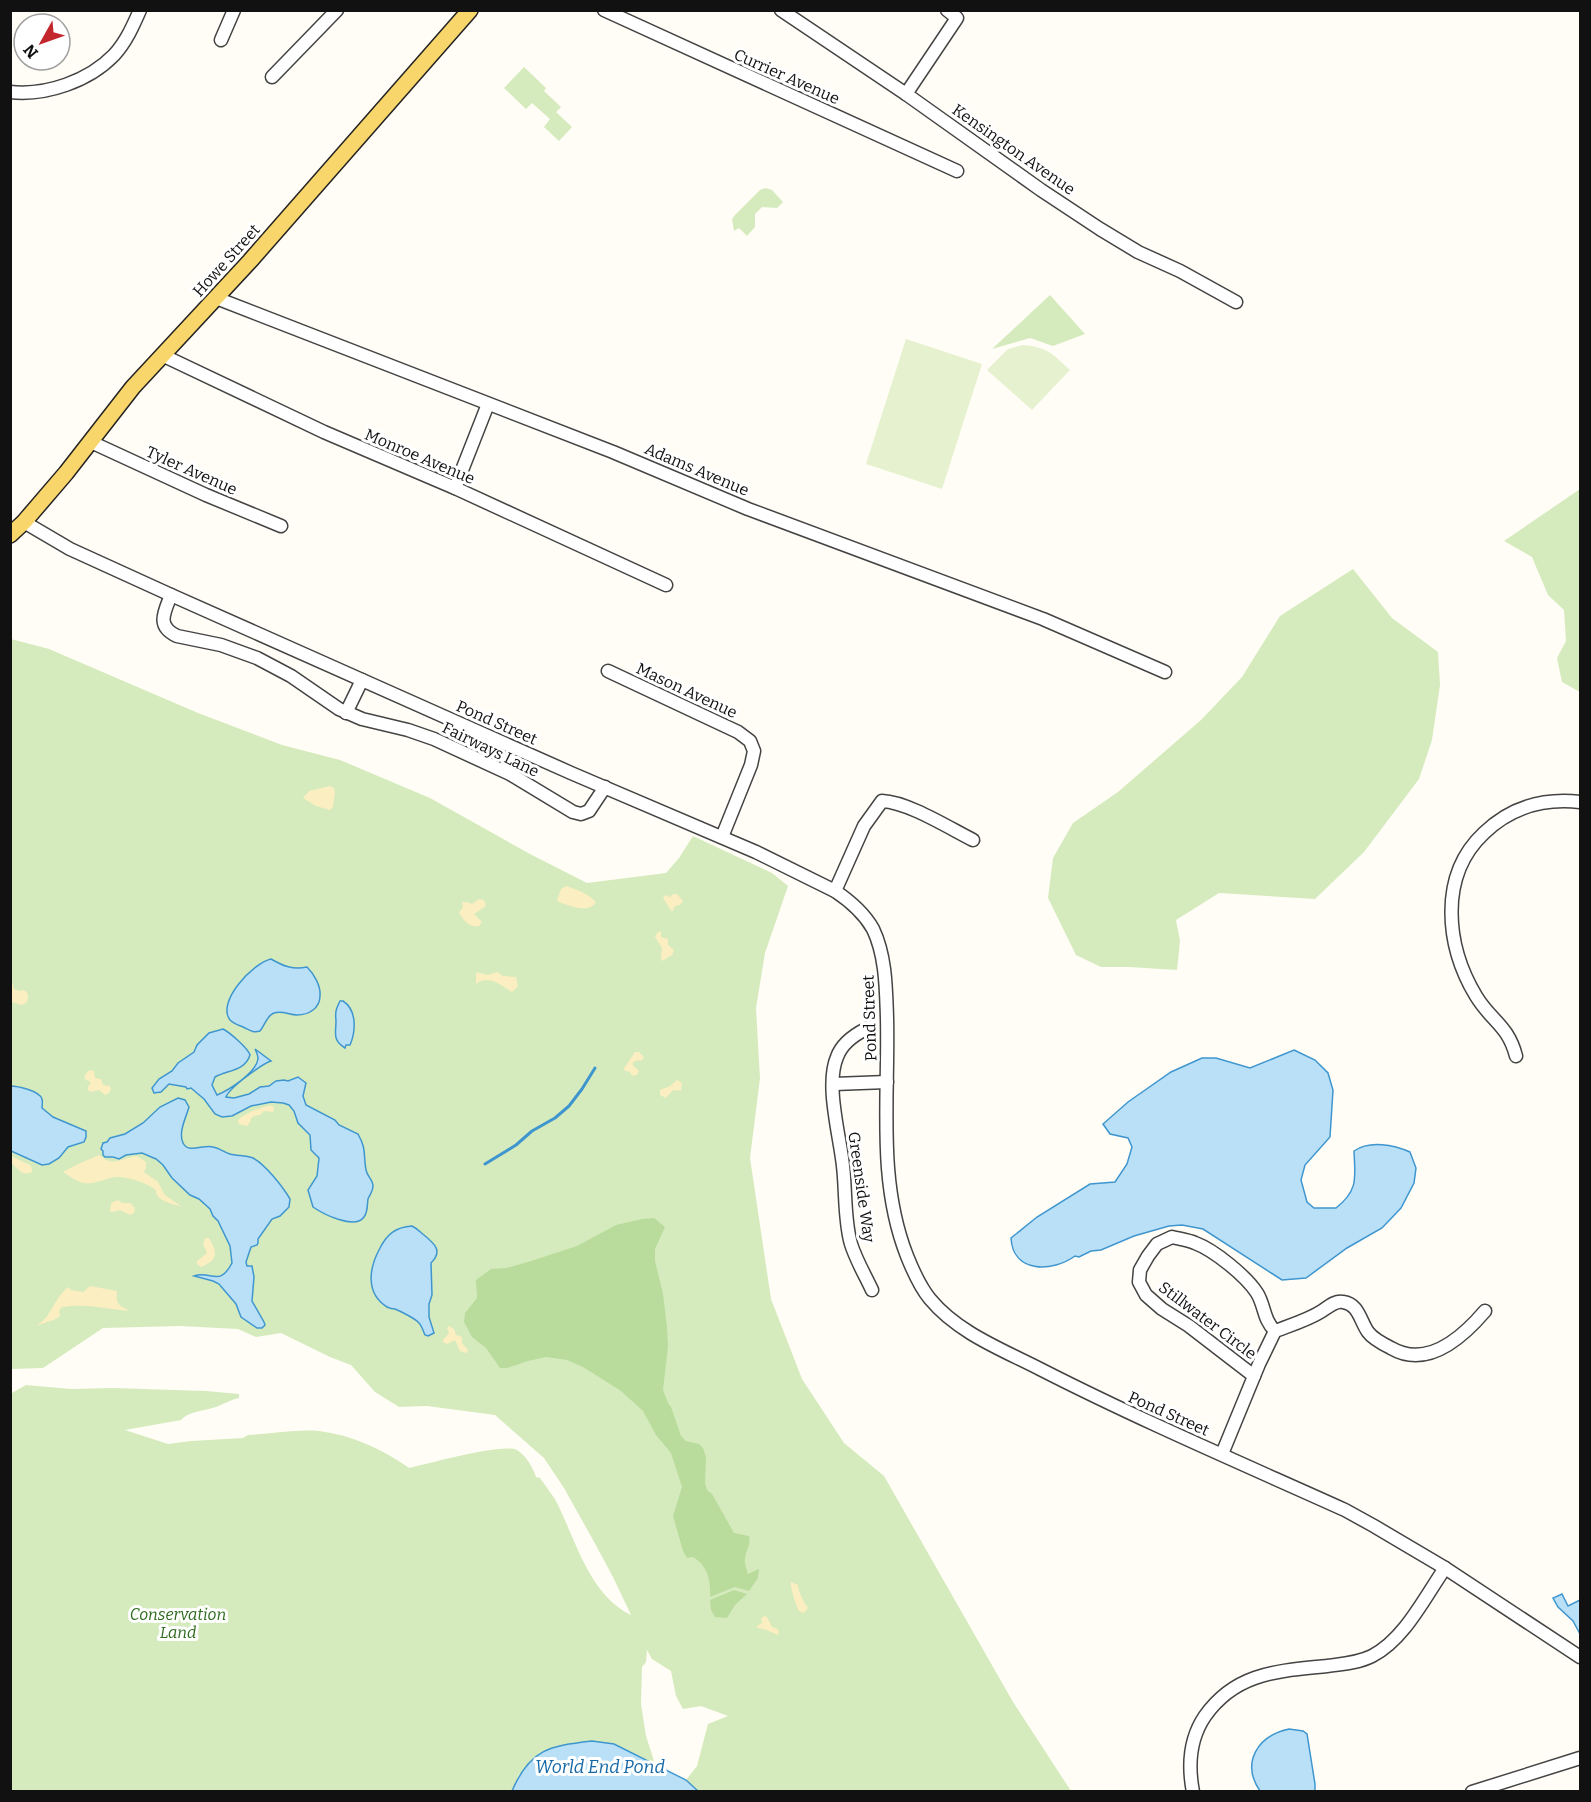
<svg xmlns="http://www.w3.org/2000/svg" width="1591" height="1802" font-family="Bitter,serif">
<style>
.green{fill:#d5ebbd}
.forest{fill:#b9dc9c}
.sand{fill:#fbeec1}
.pitch{fill:#e6f2cf}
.water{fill:#b9e0f7;stroke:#3f96cf;stroke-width:1.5}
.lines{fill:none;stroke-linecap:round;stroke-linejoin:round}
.stream{stroke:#3f96cf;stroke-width:3}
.minor-casing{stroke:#444;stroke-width:15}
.major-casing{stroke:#222;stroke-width:18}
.minor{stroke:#fff;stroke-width:12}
.major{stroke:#f9d66b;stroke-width:15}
.labels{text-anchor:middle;stroke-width:6;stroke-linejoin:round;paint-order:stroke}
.street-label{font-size:16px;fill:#111;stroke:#fff}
.park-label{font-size:16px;font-style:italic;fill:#2f6b1f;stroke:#fff}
.water-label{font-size:18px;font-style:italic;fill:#1768a6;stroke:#fff}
</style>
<rect width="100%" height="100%" fill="#fffdf5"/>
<g class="green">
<polygon points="524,67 546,88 544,91 561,107 556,112 572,127 559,141 544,127 550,119 532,103 526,109 504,88"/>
<polygon points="765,188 772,190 783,202 777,208 762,207 755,214 755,227 747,236 739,228 734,231 732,219 735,215 760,190"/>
<polygon points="1050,295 1085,334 1053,346 1030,338 992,349"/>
<polygon points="1580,489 1580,692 1562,682 1557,658 1566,641 1564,610 1548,595 1532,557 1504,541"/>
<polygon points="1353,569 1392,618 1438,652 1440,685 1432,740 1419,779 1364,852 1315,899 1219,893 1176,920 1180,941 1177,970 1129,967 1101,967 1076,955 1048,898 1053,858 1073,823 1118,792 1201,720 1242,677 1280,616"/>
<path d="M11,639l38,10 149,64 84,32 58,15 90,38 100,56 57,29 79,-10 13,-15 14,-22 79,37 16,13 -23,67 -9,55 4,70 -10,80 21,141 31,80 42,64 40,33 129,226 58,89h-373l-12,-11 11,-14 11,-42 20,-8 -27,-10 -18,3 -7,-13 -5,-25 -19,-12 -5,-9 -1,12 -4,5 -1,37 5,32 9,28 -41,-20 -95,31 -7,16h-501l-1,-397 16,-9 45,4 42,-1 93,3 33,3v4c-9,2 -15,6 -23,9 -12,4 -27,4 -35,13l-56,10 43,14 23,-3 52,-3 5,-3c22,-1 50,-6 71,-4 33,4 63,18 90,37 19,-4 93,-25 108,-18 9,6 16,17 19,27l4,1c5,7 11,15 16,23 20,39 33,94 75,114l-18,-38 -20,-37 -29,-52 -20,-30 -49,-43 -68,-9 -28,1 -24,-15 -24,-27 -21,-8 -49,-24 -25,4 -18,-8 -58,-3 -77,2 -60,40 -32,1z"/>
</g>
<g class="forest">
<path d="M654,1218l11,9 -10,22v12l8,33 4,33 1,19 -5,44 5,13 3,4 10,29 5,5 13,3 4,4 3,9 -1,26 2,7 5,4 22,39 15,3c2,9 -3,14 -4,22 -1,5 2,12 3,16l11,-5 -1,9 -9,13 -14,-4 -25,10c1,-16 -2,-31 -17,-40l-6,1 -4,-7 -10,-35 9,-29 -11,-34 -15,-18 -13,-24 -22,-20 -38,-24 -16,-7 -21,-3 -18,4 -21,7h-7l-14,-20 -14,-11 -8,-15 1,-9 12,-15 -1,-18 15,-11 15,-1 22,-6 49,-16 39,-21 26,-6z"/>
<polygon points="734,1590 747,1594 735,1605 727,1618 715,1617 711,1610 710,1600"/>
</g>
<g class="sand">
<polygon points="330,786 334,788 335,792 333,807 330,810 316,806 303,798 309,791"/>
<path d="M566,886c10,3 23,8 30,16 -7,12 -26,4 -37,0l-2,-2 4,-11z"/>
<polygon points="673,894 677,894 683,901 680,905 675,906 672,912 663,898 665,895 670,897"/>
<path d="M479,899l5,1 2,6 -12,8 8,8 -3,4c-10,2 -16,-7 -20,-13l4,-6 -1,-5h5l5,2z"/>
<polygon points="661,931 661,937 668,939 668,945 674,950 672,955 662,961 661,959 662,948 655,937 657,933"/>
<path d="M476,972l12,3 9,-3 6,4 13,1 2,9 -6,6c-12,-7 -23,-18 -36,-8z"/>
<path d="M11,978l3,11 5,2 5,-1c5,3 5,8 2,13l-5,2 -9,-3z"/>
<polygon points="635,1052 639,1052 644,1057 642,1060 635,1061 632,1064 639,1071 637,1075 632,1076 630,1072 623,1070"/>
<polygon points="92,1070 94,1072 95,1078 101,1079 103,1085 110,1086 111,1089 109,1093 105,1095 99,1090 91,1092 88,1090 88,1087 91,1082 86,1080 84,1077 88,1071"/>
<polygon points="677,1080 682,1083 681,1091 673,1090 666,1098 660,1095 660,1090 670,1086"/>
<path d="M270,1105l4,2 -1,5 -9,-1 -4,4c-13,1 -6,5 -13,11l-8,-2 -1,-4c9,-8 20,-11 32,-15z"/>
<path d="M99,1155c15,13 22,3 38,1l9,6v6l-2,4 14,10 7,13 17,12c-10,-4 -26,-5 -26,-17 -9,-7 -29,-14 -40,-13 -10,1 -22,8 -32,6 -6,-1 -15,-7 -21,-11l13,-7z"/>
<path d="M11,1156l19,9 2,3v4c-10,5 -14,-4 -21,-9z"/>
<polygon points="118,1200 122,1203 130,1203 135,1208 134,1213 130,1215 120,1210 113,1212 110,1211 111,1203"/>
<path d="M205,1238h4c9,15 9,22 -8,29l-4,-3v-3l10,-8 -4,-9z"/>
<path d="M90,1286l27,5c-2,13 3,15 13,20 -23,-2 -45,-8 -68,-4l-3,4 1,5 -4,3 -20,7c16,-9 18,-28 32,-39l3,3 12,2z"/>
<polygon points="449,1326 454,1329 456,1335 462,1337 462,1343 468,1350 466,1353 460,1351 455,1340 447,1344 443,1342 443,1340 449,1333 447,1328"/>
<path d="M791,1582l7,3c0,6 6,18 10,23l-4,5 -5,-2c-3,-6 -9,-23 -8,-29z"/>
<polygon points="764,1616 767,1617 772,1627 778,1629 779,1633 778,1635 764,1629 758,1628 757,1626 762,1623 761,1619"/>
</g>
<g class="pitch">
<polygon points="906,339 982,364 942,489 866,464"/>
<path d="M1023,345c24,2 30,9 47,25l-38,40 -45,-40 21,-21z"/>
</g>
<g class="water">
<path d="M271,959c12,7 22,11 36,8 7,7 14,19 13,29 0,12 -11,19 -23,19 -8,0 -15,-5 -23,-2 -7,2 -9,12 -14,18 -8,2 -10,-1 -17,-4 -5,-2 -9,-3 -13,-7 -14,-18 23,-57 41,-61z"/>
<path d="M340,1001h3c14,9 13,30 7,44h-4l-1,3c-13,-8 -9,-15 -9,-27 -1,-9 0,-12 4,-20z"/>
<path d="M223,1029c6,3 25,19 27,26 -5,16 -22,15 -35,22l-3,8 5,10c12,-5 39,-22 41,-36 0,-3 -2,-8 -3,-10l16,12c-9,3 -42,27 -45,36l8,1 15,-4 11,-7 9,-1 7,-5 8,-1 4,1 10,-4 8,6 -3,13 3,9 29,15 4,5 19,9c9,16 5,20 8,36 1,6 7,10 7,16 0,6 -3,8 -5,13 -1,6 0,13 -4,18 -9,13 -41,-3 -51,-10l-5,-17 9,-14 2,-18 -8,-8 -1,-15 -12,-12 -4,-12 -5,-6 -6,-2 -12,-1 -20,4 -19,10 -10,1 -7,-3 -11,-15 -13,-11 -4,1 -1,-2 -17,-3 -8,8 -7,1 -2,-5 7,-9 13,-8 6,-8 16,-11 3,-7 12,-12z"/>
<path d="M1294,1050l21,10 13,13 5,17 -3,47 -25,28 -4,15 6,22 7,6h22c23,-18 19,-31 18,-57 16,-11 40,-6 56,1l6,16 -2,15 -13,25 -19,20 -35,20 -41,30 -24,2 -79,-51 -21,-4 -13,1 -35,10 -33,14 -10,1 -12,6 -4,-1c-22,16 -62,18 -64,-18l26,-21 53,-33 25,-2 12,-18 5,-17 -4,-9 -18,-4 -7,-10 25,-22 43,-30 31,-14h14l34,10z"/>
<path d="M10,1086c8,0 30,5 32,13 1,3 0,6 0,9l11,9 33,14v6l-2,5 -16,5 -9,11 -10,6 -7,1 -31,-14z"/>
<path d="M178,1098l7,2 4,7c-3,11 -11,25 -6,36 5,11 21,1 30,4 6,1 11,5 17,7 7,2 16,1 23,4 12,6 30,29 37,41l-1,8 -9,9 -8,3 -14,20v4l-1,2 -6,2 -5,15 1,4h5l2,11 -2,24 12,21 1,3 -3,3h-5l-16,-11 -5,-13 -17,-20 -6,-3 -19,-5c17,-6 25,12 38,-13l-2,-17 -12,-25 -5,-5 -3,-7 -11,-10 -9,-4 -18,-17 -9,-13 -7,-6 -14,-6 -16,2 -7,4 -6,-2h-8l-2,-2v-4l-2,-2 2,-6 4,-1 3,-4 15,-4 18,-11 17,-16z"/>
<path d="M412,1226c6,3 8,6 12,9 11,9 19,16 7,28l1,32 -3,9v13l5,16 -6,3 -3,-1c-2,-4 -3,-9 -6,-12 -3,-4 -19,-12 -24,-14 -2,0 -6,-1 -8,-2 -22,-14 -18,-39 -7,-59 7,-14 16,-21 32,-22z"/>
<polygon points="1562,1594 1568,1606 1580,1600 1580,1634 1573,1621 1558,1607 1553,1598"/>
<path d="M1289,1729l14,2 4,3 8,50v7h-55c-19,-28 -3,-55 29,-62z"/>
<path d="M592,1741l22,3 72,36 12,11h-186c18,-42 37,-45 80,-50z"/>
</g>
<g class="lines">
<polyline class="stream" points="485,1164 516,1145 532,1131 555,1118 569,1106 582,1089 595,1068"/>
<g class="minor-casing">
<g id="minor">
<polyline points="604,10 957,171"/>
<polyline points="781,10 906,94 1041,190 1100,229 1138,252 1180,271 1236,302"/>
<polyline points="221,40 234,10"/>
<polyline points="272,77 337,10"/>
<path d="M10,92c36,4 79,-11 104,-37 12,-13 19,-29 26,-45"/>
<polyline points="906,94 957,18 947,10"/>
<polyline points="216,298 613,452 748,509 1043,619 1165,672"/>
<polyline points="162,355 324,432 455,488 666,585"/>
<polyline points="91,442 206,495 281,526"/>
<polyline points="455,488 488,404"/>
<path d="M24,522l46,27 101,46 400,178 185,79 79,39c15,10 29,22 38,38 13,27 13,60 14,89 2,80 -10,162 20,238 6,15 13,31 23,43 28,34 73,51 110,70 100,51 203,95 305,141l29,16 71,42 135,89"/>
<path d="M171,595c-7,18 -15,31 6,41l44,9 36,13 34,18 48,33 23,10 46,11 26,9 76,35 63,38 8,2 8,-3 16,-24"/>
<polyline points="608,671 738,732 750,741 754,751 751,765 722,837"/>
<polyline points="346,713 362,680"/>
<path d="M835,891l29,-65 18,-25c26,1 67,27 91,39"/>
<path d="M866,1029c-12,6 -24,14 -29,28 -12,28 3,79 6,109 3,25 1,54 8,78 5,16 14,31 21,46"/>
<path d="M1516,1056c-8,-31 -25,-35 -40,-60 -30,-50 -38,-120 8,-163 27,-26 60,-35 96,-31"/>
<polyline points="834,1084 887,1082"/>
<path d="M1254,1376l-65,-50 -27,-17 -16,-14 -7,-13 1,-12 8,-14 9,-12 15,-7c8,2 16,3 23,6 19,7 51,33 62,50 8,13 6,26 18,38"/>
<path d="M1222,1454l37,-90 16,-33c16,-6 33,-11 47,-20 6,-4 14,-11 21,-9 16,2 17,19 25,30 5,7 15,12 23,16 36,21 71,-10 94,-37"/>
<path d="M1193,1792c-5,-26 -3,-54 12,-76 31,-44 74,-45 122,-50 15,-2 31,-3 45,-10 32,-16 53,-59 73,-88"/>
<polyline points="1472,1792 1580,1758"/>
</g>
</g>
<g class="major-casing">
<polyline id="major" points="10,535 24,522 66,473 133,387 250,261 470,10"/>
</g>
<use href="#minor" class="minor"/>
<use href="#major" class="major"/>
</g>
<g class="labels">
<g class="street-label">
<text transform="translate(787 76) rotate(24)" y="6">Currier Avenue</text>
<text transform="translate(1014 149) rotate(35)" y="6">Kensington Avenue</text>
<text transform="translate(226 260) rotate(-48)" y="6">Howe Street</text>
<text transform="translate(420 456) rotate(23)" y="6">Monroe Avenue</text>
<text transform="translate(697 469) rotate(23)" y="6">Adams Avenue</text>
<text transform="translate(192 470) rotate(24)" y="6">Tyler Avenue</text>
<text transform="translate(687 690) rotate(25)" y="6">Mason Avenue</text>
<text transform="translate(497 722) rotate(24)" y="6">Pond Street</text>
<text transform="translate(491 749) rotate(26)" y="6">Fairways Lane</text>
<text transform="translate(869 1018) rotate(-92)" y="6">Pond Street</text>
<text transform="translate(862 1187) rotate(82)" y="6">Greenside Way</text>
<text transform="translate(1208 1320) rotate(37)" y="6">Stillwater Circle</text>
<text transform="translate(1169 1413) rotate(24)" y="6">Pond Street</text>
</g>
<g class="park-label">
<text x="178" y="1620">Conservation<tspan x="178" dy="18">Land</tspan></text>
</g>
<g class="water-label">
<text x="600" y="1773">World End Pond</text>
</g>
</g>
<rect width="1591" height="1802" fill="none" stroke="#111111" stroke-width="24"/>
<g transform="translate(42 42) rotate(230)"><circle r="28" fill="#ffffff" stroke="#a0a0a0" stroke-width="1.5"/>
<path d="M0-4.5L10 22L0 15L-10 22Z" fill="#c4262e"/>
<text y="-9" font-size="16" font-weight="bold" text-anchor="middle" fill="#111111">N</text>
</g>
</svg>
